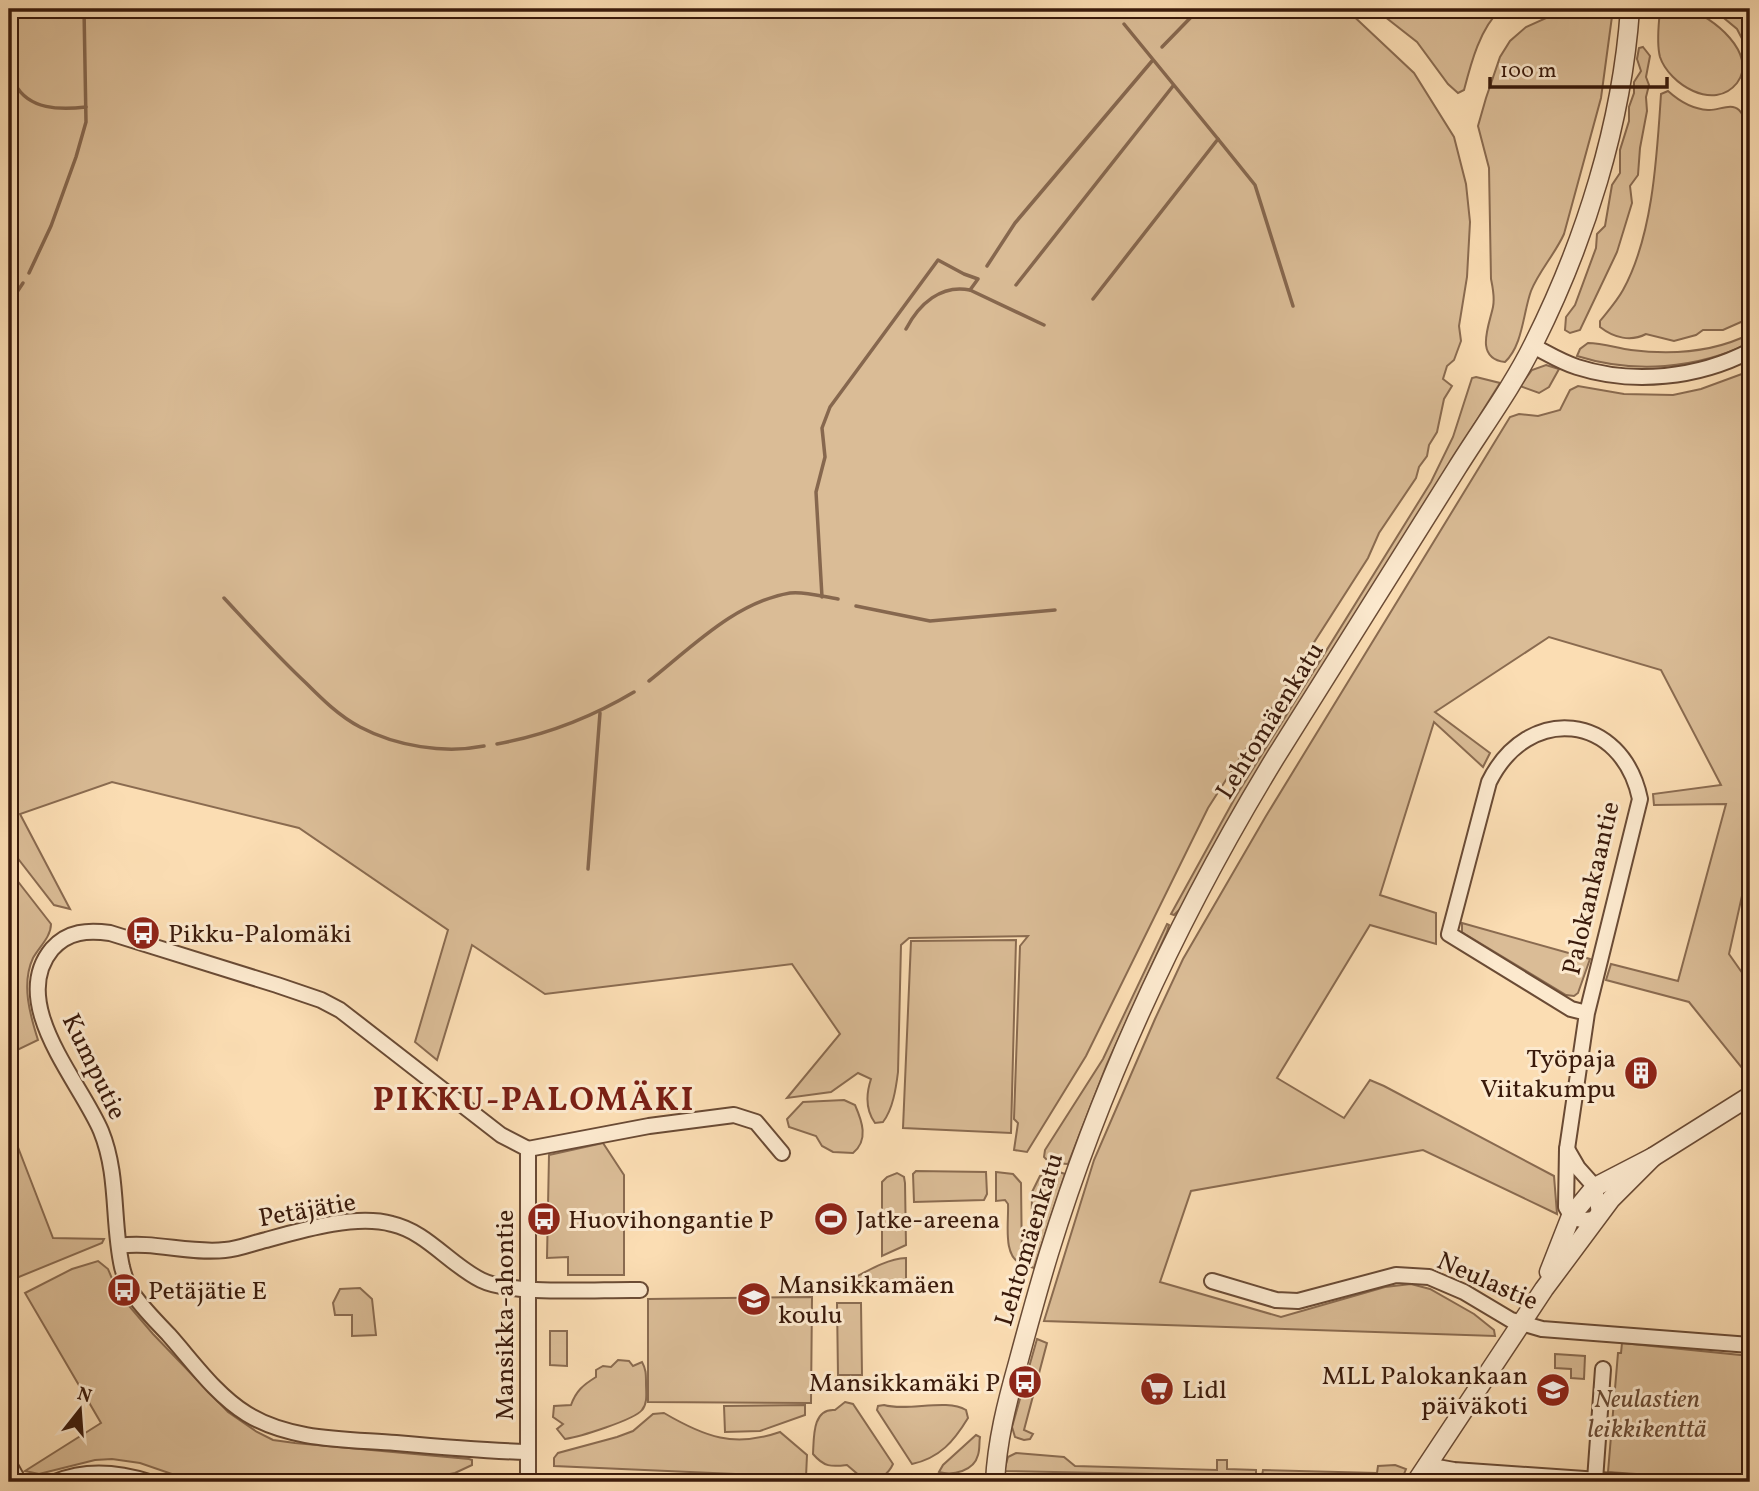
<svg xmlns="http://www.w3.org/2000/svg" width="1759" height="1491" font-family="Vollkorn,serif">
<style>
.green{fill:#dabc96;stroke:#8a6b50;stroke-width:2}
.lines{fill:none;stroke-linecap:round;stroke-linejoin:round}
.stream{stroke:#86674e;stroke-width:3.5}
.minor-casing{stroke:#6a4b35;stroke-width:18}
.tertiary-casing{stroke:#6a4b35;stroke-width:21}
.minor{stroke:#fce9ce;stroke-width:14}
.tertiary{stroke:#fce9ce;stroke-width:18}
.labels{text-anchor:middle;stroke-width:6;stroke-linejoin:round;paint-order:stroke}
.street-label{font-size:26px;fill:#3a1a0b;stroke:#fce9ce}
.poi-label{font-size:26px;fill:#3a1a0b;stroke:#fce9ce;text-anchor:start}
.park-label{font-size:26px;font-style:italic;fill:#6a4b35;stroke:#fce9ce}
.district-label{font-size:33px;font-weight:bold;letter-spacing:2px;fill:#7a1f14;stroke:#fce9ce}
</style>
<rect width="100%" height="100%" fill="#fbddb3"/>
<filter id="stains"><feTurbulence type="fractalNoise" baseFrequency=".00286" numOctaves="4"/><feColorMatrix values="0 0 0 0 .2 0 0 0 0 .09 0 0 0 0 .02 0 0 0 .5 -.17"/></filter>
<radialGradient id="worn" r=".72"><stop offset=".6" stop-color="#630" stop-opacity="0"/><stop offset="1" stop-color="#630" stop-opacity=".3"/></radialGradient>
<g class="green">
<path d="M9,9h1337l68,64 40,64 12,47 4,38 -3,55 -8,49 2,15 -7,19 -7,6 -4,13 9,7 -8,13 -7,33 -8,13 -2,11 -8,11 -3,11 -37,55 -11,25 -160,250 -122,248 -59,96 -13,-2 4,-27 -4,-4 6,-173 8,-10 -119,2 -8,7 -3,127c-2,16 -5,37 -15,50l-8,1c-10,-14 -9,-29 -4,-44l-13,-6 -27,19 -44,6 53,-64 -48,-70 -247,30 -73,-49 -35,115 -22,-18 33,-112 -149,-102 -187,-46 -92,32 50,95 -16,-4 -45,-58z"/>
<path d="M1375,9h126c-21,19 -30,54 -37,81l-6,3 -10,-9 -31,-42z"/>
<path d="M1566,9h47l-12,89 -37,136c-9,20 -25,37 -33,57 -8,22 -8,54 -26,71 -31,-4 -16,-36 -12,-55 2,-10 0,-18 -2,-28l-2,-111 -11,-42 8,-28 14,-41 10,-16 16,-14z"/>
<path d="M1660,9c8,0 19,-2 27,0 25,7 72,45 50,74 -23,29 -68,1 -77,-26 -4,-15 -1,-33 0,-48z"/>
<polygon points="1713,9 1750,9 1750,54 1737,29"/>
<polygon points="1643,47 1650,56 1646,77 1649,85 1646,97 1647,111 1640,148 1638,175 1630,186 1632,203 1617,252 1580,330 1570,333 1565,330 1566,317 1575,305 1596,248 1597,234 1605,226 1612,185 1620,173 1620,150 1629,121 1629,107 1634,93 1634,82 1641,71 1637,59 1639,48"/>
<path d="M1668,91c11,10 24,18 40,19 10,1 23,-8 31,0 5,5 8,14 11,20v188l-27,12h-20l-7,5 -22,6 -28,-7c-15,8 -32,4 -46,-7v-6c8,-10 17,-20 23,-31 30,-54 34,-135 38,-196z"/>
<path d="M1750,334v9c-53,26 -116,31 -173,13l3,-7 8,-6c14,0 29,5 43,7 40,5 83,2 119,-16z"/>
<polygon points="1546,365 1559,369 1549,387 1539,393 1520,386 1532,370"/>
<polygon points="1750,371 1750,860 1729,954 1750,984 1750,1078 1689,1002 1606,980 1611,964 1678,981 1726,804 1654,805 1653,794 1721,785 1661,670 1549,637 1435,712 1490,753 1483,767 1434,722 1380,895 1436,913 1436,944 1370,925 1277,1078 1344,1118 1370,1080 1384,1086 1554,1176 1557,1214 1423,1150 1191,1191 1160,1282 1281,1317 1385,1287 1411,1284 1430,1289 1474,1314 1494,1330 1495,1336 1044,1321 1094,1160 1155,1019 1183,959 1266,816 1510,417 1519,414 1538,416 1560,410 1570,390 1578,386 1624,394 1673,395 1701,389"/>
<polygon points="1476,377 1500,383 1256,774 1182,907 1174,915 1171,914 1236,796 1431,482 1453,437 1472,378"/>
<path d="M9,870l42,54c0,13 -12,23 -18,34 -12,26 -3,57 5,82l-29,14z"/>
<polygon points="1462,923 1590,959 1578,993 1574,996 1566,995 1465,934 1462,932"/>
<polygon points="1167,924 1169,925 1167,932 1107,1064 1068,1164 1050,1163 1044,1157 1045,1150 1103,1059"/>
<polygon points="1016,940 1011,1133 903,1128 911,941"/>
<path d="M844,1100l11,5c7,16 14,35 -2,48l-20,-1 -11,-6 -6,-10 -27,-9 -2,-8 16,-17z"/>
<polygon points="9,1124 53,1238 104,1239 102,1243 9,1281"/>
<polygon points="603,1143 624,1175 624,1275 568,1275 568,1257 547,1258 549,1155"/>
<polygon points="916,1171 986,1172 987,1194 984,1200 914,1202 913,1174"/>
<path d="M996,1172l17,2 8,9 1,81c-20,-7 -13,-42 -14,-60l-3,-4 -9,1z"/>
<polygon points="1059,1172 1065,1174 1034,1268 1031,1267 1032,1192 1040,1176"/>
<polygon points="897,1173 904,1177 905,1183 906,1245 882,1256 882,1182 887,1177"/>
<path d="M906,1258v23l-4,4 -48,1 -2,-3v-4c17,-9 35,-20 54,-21z"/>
<polygon points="98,1261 108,1269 118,1293 153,1334 228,1412 257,1432 273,1440 295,1443 469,1459 472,1460 472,1465 455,1473 408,1482 195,1482 140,1463 112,1459 95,1460 39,1474 25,1471 101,1423 25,1293 72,1269"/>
<polygon points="360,1288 372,1299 376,1335 352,1336 352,1315 335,1315 333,1303 340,1289"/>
<polygon points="812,1297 811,1403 648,1402 648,1299"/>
<polygon points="837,1303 861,1303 862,1375 838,1375"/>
<polygon points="550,1331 567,1331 567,1366 550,1365"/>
<polygon points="1037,1339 1047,1343 1024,1430 1033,1434 1030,1439 1024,1440 1015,1437 1012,1427"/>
<polygon points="1622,1343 1750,1356 1750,1482 1608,1472 1618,1353 1621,1353"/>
<polygon points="1555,1354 1585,1356 1584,1379 1571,1378 1571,1369 1555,1368"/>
<path d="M618,1360l11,1 4,5 9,-4c4,7 4,12 4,21 0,9 2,20 -4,27 -8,10 -63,27 -77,29l-8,-10 6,-5 -10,-7 1,-11 17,-1c5,-14 12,-20 25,-28v-7l7,-4 8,1z"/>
<path d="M845,1402l8,2 40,60c-6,13 -14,14 -26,18l-20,-17c-16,2 -23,2 -34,-11 1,-16 -1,-46 22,-44z"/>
<polygon points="805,1405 805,1415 760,1431 725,1432 724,1406"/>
<path d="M884,1405c24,7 62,-7 82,5l2,8c-14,23 -28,40 -56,46l-35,-54 1,-4z"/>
<path d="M664,1413c41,24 70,35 116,19l27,23 -1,22 -252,-11v-8l4,-5 59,-16 16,-6 20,-17z"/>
<path d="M976,1435l4,2c-1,5 0,12 -2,18 -4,16 -25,21 -39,17l4,-7z"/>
<polygon points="1016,1453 1064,1457 1075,1466 1217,1470 1217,1460 1227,1460 1227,1469 1256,1470 1256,1476 1004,1471 1008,1457"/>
<polygon points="1395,1465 1406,1469 1404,1474 1394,1478 1262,1476 1263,1470 1377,1473 1378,1466"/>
</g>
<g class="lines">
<g class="stream">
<polyline points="1727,9 1734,14 1750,16"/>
<path d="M9,45c1,12 1,29 6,39 14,26 45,26 71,23"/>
<polyline points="1162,47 1199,9"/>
<polyline points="1218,139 1255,185 1293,306"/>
<polyline points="987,266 1015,223 1152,61"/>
<polyline points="29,273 51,226 76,157 86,122 84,9"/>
<polyline points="1016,285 1173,86"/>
<polyline points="970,290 1044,325"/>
<polyline points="1093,299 1218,139 1124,24"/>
<polyline points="9,304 23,283"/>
<path d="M822,597l-6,-105 9,-35 -3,-29 8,-21 108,-147 26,14 14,5 -8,11c-29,-6 -51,14 -64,39"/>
<path d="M224,598c27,29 53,58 82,85 16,16 33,33 54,44 36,19 84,27 124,19"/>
<polyline points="856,606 930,621 1055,610"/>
<path d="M649,681c42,-33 86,-79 141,-88 15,-2 34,4 48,6"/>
<path d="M497,744c49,-9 95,-27 137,-52"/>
<polyline points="588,869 600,713"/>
</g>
<g class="minor-casing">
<g id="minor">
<path d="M1533,346c14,7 28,16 44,21 56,18 121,11 173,-16"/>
<path d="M1587,1013l-16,-4 -122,-75 40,-152c39,-79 133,-69 151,17l-53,214 -20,136 -1,58c7,14 15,14 29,12"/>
<polyline points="528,1149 649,1126 734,1115 756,1122 782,1153"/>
<polyline points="1567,1149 1578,1168 1595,1187 1599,1214"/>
<path d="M119,1246c35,-5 70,8 106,4 14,-1 28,-7 41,-10 36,-10 89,-26 126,-16 35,8 57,40 89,56 32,16 120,9 159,10"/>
<polyline points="1212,1281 1276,1300 1298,1301 1396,1275 1429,1277 1464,1292 1511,1320 1542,1329 1750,1345"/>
<path d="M528,1452c-44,-1 -88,-5 -132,-9 -49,-4 -105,-2 -149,-29 -31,-19 -54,-52 -78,-79 -13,-14 -27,-27 -38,-44 -4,-7 -7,-16 -9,-24 -10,-45 -3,-92 -21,-136 -21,-50 -94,-128 -49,-182 16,-18 36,-19 58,-16l167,52 44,15 19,10 161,125 27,14"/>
<polyline points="9,1464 19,1482"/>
<polyline points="1426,1465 1454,1470 1628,1482"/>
<polyline points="1595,1480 1603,1369"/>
<path d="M55,1482c31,-13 63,-10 94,0"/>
<polyline points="528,1482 528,1149"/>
</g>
</g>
<g class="tertiary-casing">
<g id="tertiary">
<polyline points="1549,1272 1571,1216 1595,1187 1653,1157 1750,1096"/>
<path d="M995,1482c2,-41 12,-80 23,-119 10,-37 20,-74 31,-110 54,-175 131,-339 226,-495 60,-97 122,-193 182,-290 25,-40 56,-82 77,-125 51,-102 88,-219 96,-334"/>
<polyline points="1416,1482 1544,1289 1611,1199 1653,1157"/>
</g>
</g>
<use href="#minor" class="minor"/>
<use href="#tertiary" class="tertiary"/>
</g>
<defs>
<g id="bus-disc" transform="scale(1.75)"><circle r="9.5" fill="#8f2418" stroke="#fce9ce"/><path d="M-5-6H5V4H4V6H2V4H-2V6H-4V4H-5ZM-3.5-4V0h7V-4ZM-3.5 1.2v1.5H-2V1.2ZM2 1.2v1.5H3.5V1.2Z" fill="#fff"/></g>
<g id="building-disc" transform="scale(1.75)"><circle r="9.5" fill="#8f2418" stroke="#fce9ce"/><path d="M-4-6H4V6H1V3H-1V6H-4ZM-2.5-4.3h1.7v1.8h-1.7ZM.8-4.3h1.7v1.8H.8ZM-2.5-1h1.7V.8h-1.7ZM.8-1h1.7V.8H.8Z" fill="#fff"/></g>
<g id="stadium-disc" transform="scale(1.75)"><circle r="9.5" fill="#8f2418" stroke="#fce9ce"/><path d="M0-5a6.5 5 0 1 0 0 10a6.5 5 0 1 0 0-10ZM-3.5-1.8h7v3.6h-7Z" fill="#fff"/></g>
<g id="school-disc" transform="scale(1.75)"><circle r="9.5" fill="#8f2418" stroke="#fce9ce"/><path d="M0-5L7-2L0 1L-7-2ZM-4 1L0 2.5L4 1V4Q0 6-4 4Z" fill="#fff"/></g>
<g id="supermarket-disc" transform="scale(1.75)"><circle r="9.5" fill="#8f2418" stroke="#fce9ce"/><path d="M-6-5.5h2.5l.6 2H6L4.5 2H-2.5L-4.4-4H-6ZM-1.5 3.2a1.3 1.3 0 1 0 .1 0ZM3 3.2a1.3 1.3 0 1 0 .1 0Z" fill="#fff"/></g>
</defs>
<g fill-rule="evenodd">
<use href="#bus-disc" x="143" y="933"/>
<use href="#building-disc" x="1641" y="1073"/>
<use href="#bus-disc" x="544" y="1219"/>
<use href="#stadium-disc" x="831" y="1219"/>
<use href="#bus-disc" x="124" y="1290"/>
<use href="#school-disc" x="754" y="1299"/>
<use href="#bus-disc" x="1025" y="1382"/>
<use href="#supermarket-disc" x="1157" y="1389"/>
<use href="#school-disc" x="1553" y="1390"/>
</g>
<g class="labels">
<g class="street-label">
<text transform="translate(1269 720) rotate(-58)" y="9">Lehtomäenkatu</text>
<text transform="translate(1590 888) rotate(-77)" y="9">Palokankaantie</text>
<text transform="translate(95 1066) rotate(64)" y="9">Kumputie</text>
<text transform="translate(307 1209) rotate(-10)" y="9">Petäjätie</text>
<text transform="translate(1028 1239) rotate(-73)" y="9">Lehtomäenkatu</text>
<text transform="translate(1488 1280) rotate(24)" y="9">Neulastie</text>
<text transform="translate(504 1315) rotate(-90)" y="9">Mansikka-ahontie</text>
</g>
<g class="poi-label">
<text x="168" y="942">Pikku-Palomäki</text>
<text x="1616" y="1067" text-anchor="end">Työpaja<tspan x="1616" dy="30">Viitakumpu</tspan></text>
<text x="568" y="1228">Huovihongantie P</text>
<text x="856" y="1228">Jatke-areena</text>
<text x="778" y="1293">Mansikkamäen<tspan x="778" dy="30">koulu</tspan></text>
<text x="148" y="1299">Petäjätie E</text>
<text x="1528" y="1384" text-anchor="end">MLL Palokankaan<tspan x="1528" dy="30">päiväkoti</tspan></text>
<text x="1000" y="1391" text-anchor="end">Mansikkamäki P</text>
<text x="1182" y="1398">Lidl</text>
</g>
<g class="park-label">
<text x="1647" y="1407">Neulastien<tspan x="1647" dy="30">leikkikenttä</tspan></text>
</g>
<g class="district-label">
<text x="534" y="1110">PIKKU-PALOMÄKI</text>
</g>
</g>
<rect width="1759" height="1491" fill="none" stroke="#fbddb3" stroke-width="35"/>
<rect x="10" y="10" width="1738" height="1470" fill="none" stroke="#3a1a0b" stroke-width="3.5"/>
<rect x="18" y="18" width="1724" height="1456" fill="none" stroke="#3a1a0b" stroke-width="2"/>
<g transform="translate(80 1410) rotate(17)" stroke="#fce9ce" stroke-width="5" paint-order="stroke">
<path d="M0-5L12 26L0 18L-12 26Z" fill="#3a1a0b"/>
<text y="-10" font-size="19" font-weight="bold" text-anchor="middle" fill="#3a1a0b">N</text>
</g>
<path d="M1490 77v10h177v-10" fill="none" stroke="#3a1a0b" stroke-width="3.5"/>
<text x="1500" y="77" font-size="21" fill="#3a1a0b" stroke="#fce9ce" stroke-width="5" paint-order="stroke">100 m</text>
<rect width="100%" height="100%" filter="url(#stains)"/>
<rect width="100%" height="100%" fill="url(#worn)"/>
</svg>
